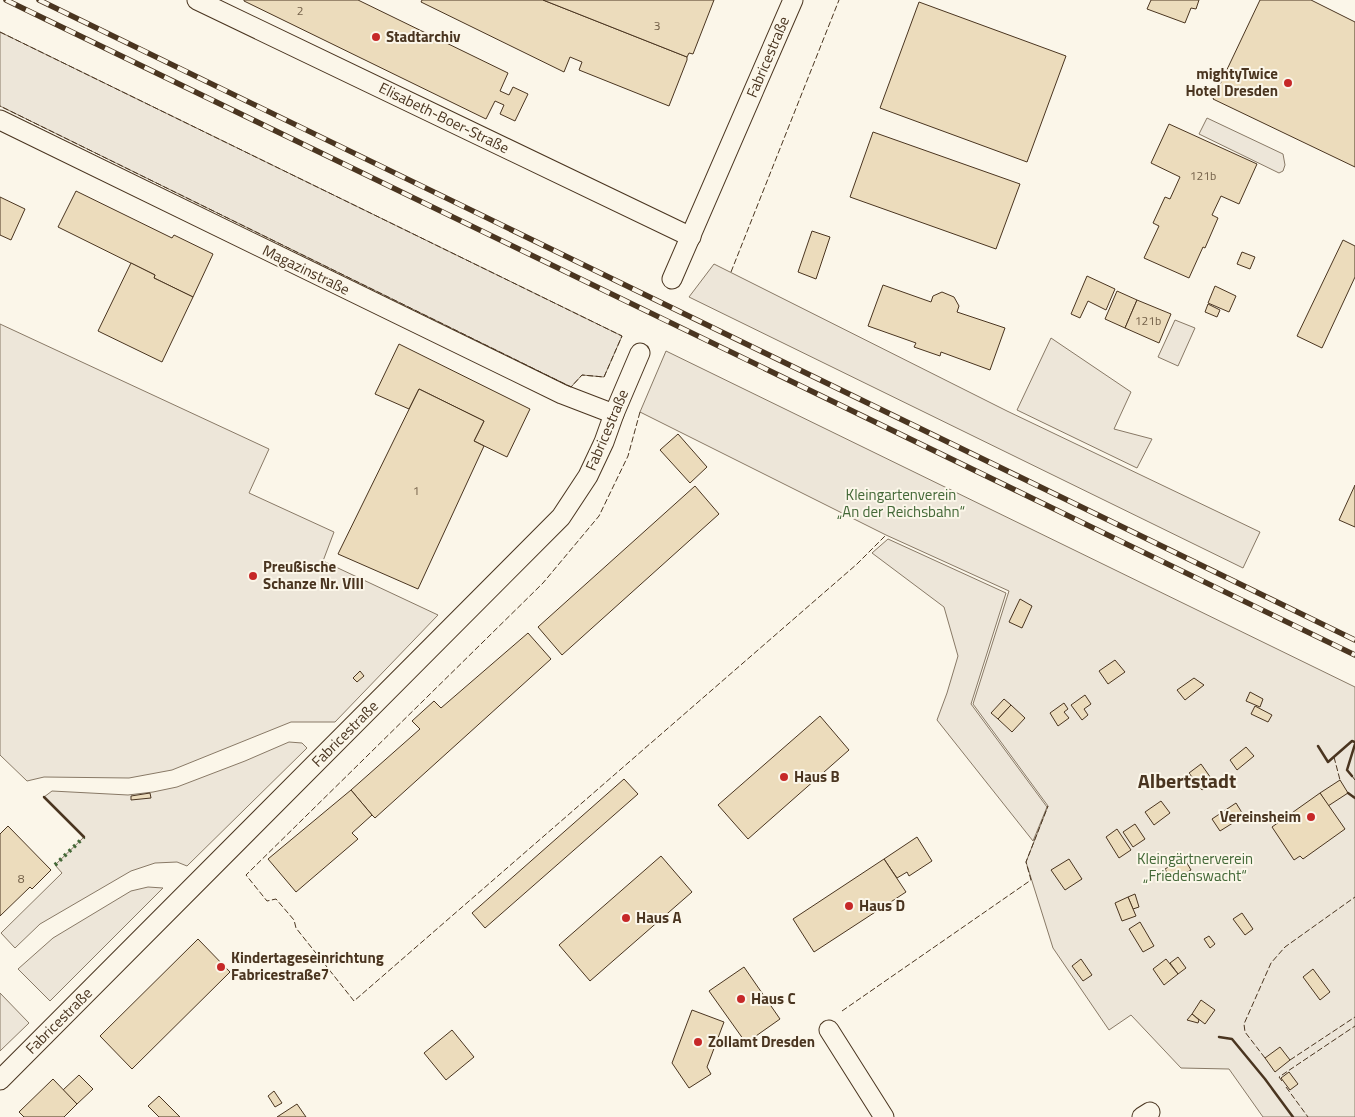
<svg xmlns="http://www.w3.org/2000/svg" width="1355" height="1117" font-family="'Titillium Web',sans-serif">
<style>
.green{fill:#ede6d9;stroke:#887966}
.building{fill:#ecdcbc;stroke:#4a3520}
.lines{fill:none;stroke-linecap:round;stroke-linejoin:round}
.minor-casing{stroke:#4a3520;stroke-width:21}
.minor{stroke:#fbf6e9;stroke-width:19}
.rail-casing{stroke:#4a3520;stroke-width:5.5}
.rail{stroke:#fbf6e9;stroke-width:4;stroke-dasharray:11;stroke-linecap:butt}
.hedge{stroke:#436837;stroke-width:4;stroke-dasharray:2.5 4;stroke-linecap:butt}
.fence{stroke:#4a3520;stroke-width:1;stroke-dasharray:6 2.5;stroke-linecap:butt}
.wall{stroke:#4a3520;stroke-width:2.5}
.poi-dot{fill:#c62828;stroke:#fbf6e9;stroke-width:2}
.labels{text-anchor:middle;stroke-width:4;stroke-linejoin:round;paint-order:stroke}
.number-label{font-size:12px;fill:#725f47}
.poi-label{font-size:15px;font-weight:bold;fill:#4a3520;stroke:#fbf6e9;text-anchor:start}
.street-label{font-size:15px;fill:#4a3520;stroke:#fbf6e9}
.park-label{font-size:15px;fill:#436837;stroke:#fbf6e9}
.district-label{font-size:20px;font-weight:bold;fill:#4a3520;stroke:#fbf6e9}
</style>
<rect width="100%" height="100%" fill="#fbf6e9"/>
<g class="green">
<polygon points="0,32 622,336 604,377 582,375 571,387 0,106"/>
<polygon points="1207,118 1283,154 1285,165 1283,171 1279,173 1199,134"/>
<polygon points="714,264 1007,411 1260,532 1243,568 689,297"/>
<polygon points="1175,320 1195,328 1178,366 1158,357"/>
<polygon points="0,324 269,449 249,493 334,532 323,561 438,615 335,722 291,722 172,770 129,778 44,777 27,781 0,755"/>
<polygon points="1051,338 1131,392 1114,429 1152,439 1137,468 1017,410"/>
<polygon points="666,351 1355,687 1355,1117 1263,1117 1229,1069 1181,1068 1131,1015 1109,1030 1053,948 1026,862 1048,806 973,704 1009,591 886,535 640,412"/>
<polygon points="888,539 1006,593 971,704 1047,807 1033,841 937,720 947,693 958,656 944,607 872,553"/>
<polygon points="289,742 302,743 307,748 187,866 177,862 155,863 131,871 40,924 15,948 1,933 62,873 55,865 84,837 44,797 52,791 128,795 153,792 177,787 245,761"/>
<polygon points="148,887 163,888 50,1001 18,969 53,938 131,891"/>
<polygon points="0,993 29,1023 0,1051"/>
</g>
<g class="building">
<polygon points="244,0 358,0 508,73 500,91 509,95 513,87 528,94 515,121 500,114 504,105 495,101 486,119 244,1"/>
<polygon points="422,0 543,0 687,57 687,60 669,106 579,70 582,62 570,57 564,72 421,2"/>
<polygon points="543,0 714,0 693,54 689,53 687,57"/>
<polygon points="1151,0 1199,0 1196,9 1191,8 1185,23 1147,9"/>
<polygon points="1260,0 1311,0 1355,22 1355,167 1213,99"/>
<polygon points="919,2 1066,56 1027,162 880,108"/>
<polygon points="1169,124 1257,164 1239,204 1221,196 1212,215 1218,218 1205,248 1203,247 1189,278 1144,258 1159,226 1153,223 1165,197 1170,199 1180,177 1151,163"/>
<polygon points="873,132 1020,184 996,249 850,197"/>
<polygon points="76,191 172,238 174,235 213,254 193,297 154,278 155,275 58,227"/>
<polygon points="0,197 25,209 11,240 0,235"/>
<polygon points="812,231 830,237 816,279 798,272"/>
<polygon points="1343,240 1355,246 1355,277 1322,348 1297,336"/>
<polygon points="1242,252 1255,257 1250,269 1237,264"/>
<polygon points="131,263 155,275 154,278 193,297 162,362 98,331"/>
<polygon points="1087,276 1115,289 1106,310 1088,301 1080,318 1071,314"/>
<polygon points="883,285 931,302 933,296 942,292 954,297 959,306 957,312 1005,328 990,370 941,352 940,356 914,347 916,343 868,326"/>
<polygon points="1215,286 1236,296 1229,312 1208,303"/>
<polygon points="1117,291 1137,300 1125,328 1105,319"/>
<polygon points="1137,300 1171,314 1159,343 1125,328"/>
<polygon points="1208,304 1220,310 1217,317 1205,312"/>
<polygon points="399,344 530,409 507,457 474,441 484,421 419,389 409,409 375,394"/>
<polygon points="419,389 484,421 474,441 484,446 418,589 338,554"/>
<polygon points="678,434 707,467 690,483 660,450"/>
<polygon points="1355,485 1355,527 1339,520"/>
<polygon points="695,486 719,514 562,655 538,627"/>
<polygon points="1020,599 1032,606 1022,628 1009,622"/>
<polygon points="528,633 551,659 375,818 372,815 351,790 420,729 412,721 434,701 441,708"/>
<polygon points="1115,660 1125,672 1108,684 1099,671"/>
<polygon points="360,671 364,676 357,682 353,678"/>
<polygon points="1194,678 1204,685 1185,700 1177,690"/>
<polygon points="1250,692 1263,699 1260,707 1246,701"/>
<polygon points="1085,695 1091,704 1084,709 1088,715 1082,720 1071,705"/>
<polygon points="1004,699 1011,705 998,719 991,713"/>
<polygon points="1064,703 1068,709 1064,712 1069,718 1058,726 1050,713"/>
<polygon points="1011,705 1025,718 1012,732 998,719"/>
<polygon points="1255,706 1272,715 1268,722 1251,714"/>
<polygon points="820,716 849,750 748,839 718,805"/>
<polygon points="1246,747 1254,756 1237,770 1230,760"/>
<polygon points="1201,764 1213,781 1202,790 1189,773"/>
<polygon points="624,779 638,794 485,928 472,913"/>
<polygon points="1340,780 1348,793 1328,806 1320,793"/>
<polygon points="351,790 372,815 352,833 358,839 296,892 268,859"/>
<polygon points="150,793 151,798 131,800 131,796"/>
<polygon points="1320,793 1345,829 1303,859 1300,856 1294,860 1272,827"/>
<polygon points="1161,801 1170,813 1154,825 1145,812"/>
<polygon points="1236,803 1244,816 1220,831 1212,819"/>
<polygon points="1135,824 1145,839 1133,847 1123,832"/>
<polygon points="8,826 51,870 32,889 30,887 0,916 0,834"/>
<polygon points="1117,829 1131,850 1119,858 1106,837"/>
<polygon points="917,837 932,861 909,876 907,872 897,878 884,859"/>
<polygon points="661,856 692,892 590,981 559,945"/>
<polygon points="1184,858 1191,870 1172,881 1165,869"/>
<polygon points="884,859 906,892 814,952 793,919"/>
<polygon points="1069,859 1082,879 1065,890 1051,870"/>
<polygon points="1135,894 1139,907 1133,909 1128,897"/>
<polygon points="1128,897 1136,916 1122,921 1115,903"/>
<polygon points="1242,913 1253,929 1245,935 1233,919"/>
<polygon points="1140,922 1154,946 1143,952 1129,929"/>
<polygon points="1209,936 1215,944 1210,948 1204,939"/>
<polygon points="198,939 230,972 132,1069 100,1036"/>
<polygon points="1178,957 1186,968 1178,974 1170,963"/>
<polygon points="1081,959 1092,975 1083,981 1072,966"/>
<polygon points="1166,959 1178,974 1164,985 1153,969"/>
<polygon points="744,967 780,1019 746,1043 709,991"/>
<polygon points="1313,969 1330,992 1320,1000 1303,977"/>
<polygon points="1201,1000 1215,1010 1205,1024 1192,1014"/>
<polygon points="692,1010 724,1022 707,1067 711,1074 689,1088 672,1063"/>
<polygon points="1192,1014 1199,1020 1198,1023 1187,1020"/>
<polygon points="452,1030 474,1057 446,1080 424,1053"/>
<polygon points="1280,1047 1290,1060 1275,1072 1265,1058"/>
<polygon points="1289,1072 1298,1084 1290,1090 1281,1078"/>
<polygon points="79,1075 93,1089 77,1104 63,1090"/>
<polygon points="53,1079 77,1104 64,1117 24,1117 19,1112"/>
<polygon points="274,1091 282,1103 275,1107 268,1096"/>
<polygon points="159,1096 180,1117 159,1117 148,1106"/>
<polygon points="297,1104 306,1117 277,1117"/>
</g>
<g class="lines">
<g class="minor-casing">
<g id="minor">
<polyline points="197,0 691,237"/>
<polyline points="0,120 562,394 614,414"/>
<polyline points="672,279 793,0"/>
<polyline points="829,1030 884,1117"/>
<polyline points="0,1080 561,517 588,476 604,442 614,414 640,353"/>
<polyline points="1142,1117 1150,1112"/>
</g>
</g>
<use href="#minor" class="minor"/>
<g class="rail-casing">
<g id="rail">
<polyline points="6,0 1355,655"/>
<polyline points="39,0 1355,640"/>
</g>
</g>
<use href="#rail" class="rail"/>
<polyline class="hedge" points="55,865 84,837"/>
<g class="fence">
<polyline points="0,32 622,336 604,377 582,375 571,387 0,106"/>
<polyline points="731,272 839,0"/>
<polyline points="640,412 628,456 599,516 543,583 246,875 267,901 276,899 294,920 296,928 354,1001 857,564 886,535"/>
<polyline points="1334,757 1340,780"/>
<polyline points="1352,776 1355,780"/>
<polyline points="842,1011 1031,880 1026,862 1048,806"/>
<polyline points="1265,1058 1245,1032 1244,1024 1271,963 1285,947 1355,897"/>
<polyline points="1290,1060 1355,1017"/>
<polyline points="1282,1081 1279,1077 1355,1026"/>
<polyline points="1286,1087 1308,1117"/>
</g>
<g class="wall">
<polyline points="1318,746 1328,762 1352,741 1355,742"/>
<polyline points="1352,776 1347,770 1355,744"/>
<polyline points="1348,793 1355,798"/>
<polyline points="44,797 84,837"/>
<polyline points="1219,1037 1232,1039 1265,1079 1293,1117"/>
</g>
</g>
<g class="poi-dot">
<circle cx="376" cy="37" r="5"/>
<circle cx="1288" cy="83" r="5"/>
<circle cx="253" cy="576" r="5"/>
<circle cx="784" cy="777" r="5"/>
<circle cx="1311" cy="817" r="5"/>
<circle cx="849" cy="906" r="5"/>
<circle cx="626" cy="918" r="5"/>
<circle cx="221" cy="967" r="5"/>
<circle cx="741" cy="999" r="5"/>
<circle cx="698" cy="1042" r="5"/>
</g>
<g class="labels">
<g class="number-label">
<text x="300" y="15">2</text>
<text x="657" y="30">3</text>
<text x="1203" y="180">121b</text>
<text x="1148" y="325">121b</text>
<text x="416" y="495">1</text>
<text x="21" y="883">8</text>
</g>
<g class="poi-label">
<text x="386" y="42">Stadtarchiv</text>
<text x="1278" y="79" text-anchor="end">mightyTwice<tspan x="1278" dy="17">Hotel Dresden</tspan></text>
<text x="263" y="572">Preußische<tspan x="263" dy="17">Schanze Nr. VIII</tspan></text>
<text x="794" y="782">Haus B</text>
<text x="1301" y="822" text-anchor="end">Vereinsheim</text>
<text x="859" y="911">Haus D</text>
<text x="636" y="923">Haus A</text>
<text x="231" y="963">Kindertageseinrichtung<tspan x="231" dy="17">Fabricestraße7</tspan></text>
<text x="751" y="1004">Haus C</text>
<text x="708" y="1047">Zollamt Dresden</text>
</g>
<g class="street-label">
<text transform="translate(768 57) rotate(-67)" y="5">Fabricestraße</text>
<text transform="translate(444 118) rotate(26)" y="5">Elisabeth-Boer-Straße</text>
<text transform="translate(306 270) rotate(26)" y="5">Magazinstraße</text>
<text transform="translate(607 430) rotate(-67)" y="5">Fabricestraße</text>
<text transform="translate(345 734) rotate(-45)" y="5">Fabricestraße</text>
<text transform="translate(59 1021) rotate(-45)" y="5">Fabricestraße</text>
</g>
<g class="park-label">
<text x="901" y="500">Kleingartenverein<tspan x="901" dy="17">„An der Reichsbahn“</tspan></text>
<text x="1195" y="864">Kleingärtnerverein<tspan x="1195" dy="17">„Friedenswacht“</tspan></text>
</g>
<g class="district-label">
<text x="1187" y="788">Albertstadt</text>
</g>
</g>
</svg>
